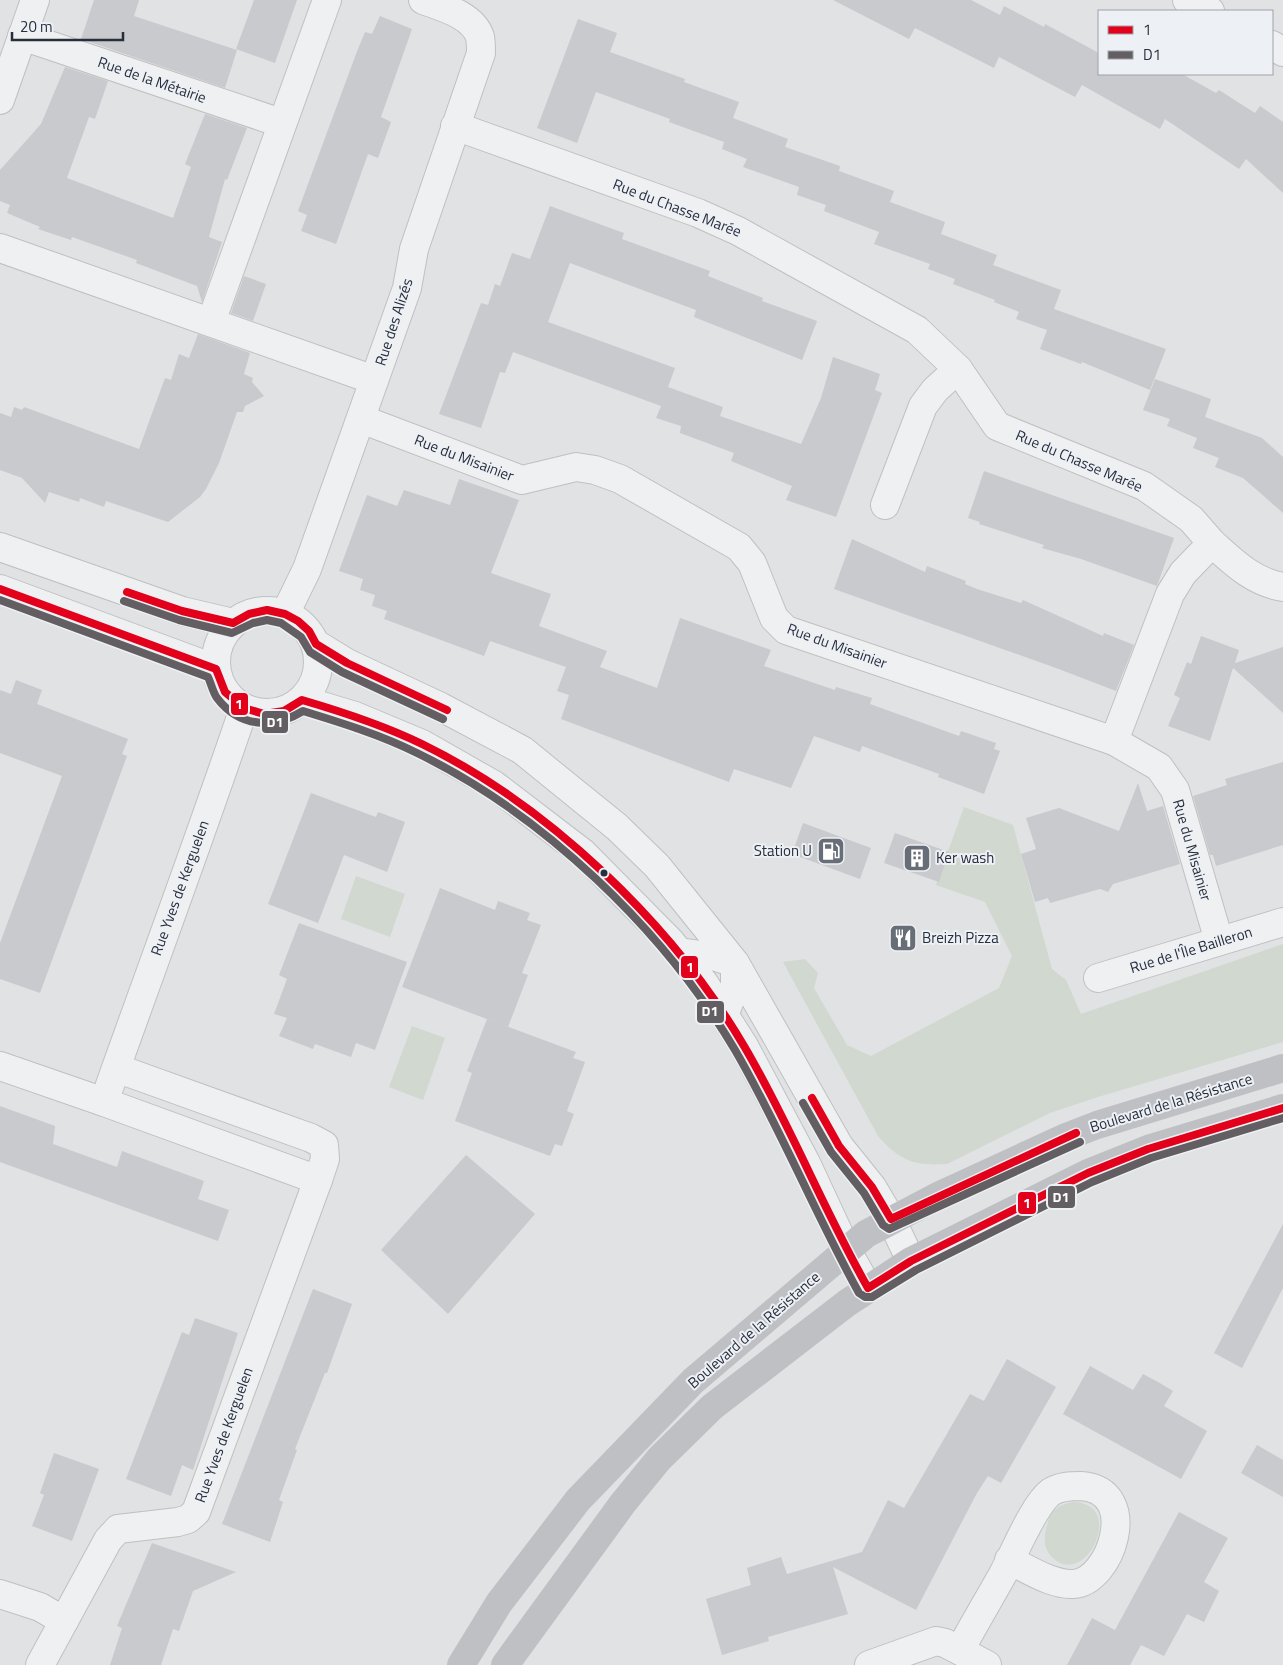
<svg xmlns="http://www.w3.org/2000/svg" width="1283" height="1665" font-family="'Titillium Web',sans-serif">
<style>
.green{fill:#d1d8d0}
.building{fill:#c8cacd}
.lines{fill:none;stroke-linecap:round;stroke-linejoin:round}
.minor-casing{stroke:#bec0c2;stroke-width:30}
.tertiary-casing{stroke:#bec0c2;stroke-width:30}
.minor{stroke:#eff0f1;stroke-width:28}
.tertiary{stroke:#eff0f1;stroke-width:28}
.secondary{stroke:#bec0c4;stroke-width:28}
.bus-1-casing{stroke:#edf0f4;stroke-width:11}
.bus-2-casing{stroke:#edf0f4;stroke-width:11}
.bus-1{stroke:#e2001a;stroke-width:8}
.bus-2{stroke:#635e62;stroke-width:8}
.bus-dot{fill:#282f3c;stroke:#edf0f4;stroke-width:2}
.labels{text-anchor:middle;stroke-width:4;stroke-linejoin:round;paint-order:stroke}
.street-label{font-size:15px;fill:#282f3c;stroke:#edf0f4}
.poi-label{font-size:15px;fill:#282f3c;stroke:#edf0f4;text-anchor:start}
.line-badge{stroke:#edf0f4;stroke-width:2}
.badge-label{font-size:14px;text-anchor:middle;font-weight:bold;fill:#fff}
</style>
<rect width="100%" height="100%" fill="#e0e2e4"/>
<g class="green">
<path d="M964,807l49,18 39,144 14,11 15,34 202,-70v98l-185,55 -48,16 -103,51c-33,2 -47,-3 -69,-28l-95,-174 22,-3 13,14 -4,15 33,57 24,11 128,-68 13,-32 -27,-54 -49,-17z"/>
<polygon points="356,876 405,894 390,937 341,919"/>
<polygon points="412,1026 445,1038 423,1100 389,1087"/>
<path d="M1073,1502c54,1 13,87 -20,56 -11,-10 -9,-23 -5,-36 3,-13 13,-18 25,-20z"/>
</g>
<g class="building">
<polygon points="94,0 139,0 134,16 237,50 225,88 81,39"/>
<polygon points="254,0 297,0 275,63 236,49"/>
<polygon points="833,0 971,0 1000,15 1004,6 1044,27 1045,24 1099,53 1099,74 1182,74 1216,93 1219,90 1255,113 1260,106 1283,122 1283,193 1246,159 1239,169 1165,119 1160,129 1082,85 1075,97 999,57 994,68 915,28 909,39"/>
<polygon points="380,16 412,29 381,117 391,122 378,158 368,154 336,244 301,231 307,215 298,211 356,54 365,32 372,34"/>
<polygon points="578,19 617,33 610,52 685,79 684,82 739,102 733,118 788,139 785,147 840,166 839,171 894,191 890,202 945,222 941,234 997,255 993,265 1061,290 1054,309 1166,349 1150,390 1082,362 1081,364 1040,349 1047,330 1016,319 1019,312 994,302 995,300 953,284 955,279 928,269 930,264 874,244 879,232 824,211 826,205 797,195 799,187 743,167 747,159 722,149 724,142 669,122 670,119 596,92 577,143 537,128"/>
<polygon points="65,67 108,81 95,119 89,117 67,178 173,218 191,167 185,164 205,114 247,128 227,180 225,179 209,237 222,242 202,302 197,286 136,263 137,260 72,237 71,240 38,229 40,227 7,213 10,205 0,201 0,170 41,124"/>
<polygon points="550,206 624,233 622,239 710,271 708,276 763,298 762,301 817,321 802,360 694,317 696,310 570,263 548,322 675,368 668,387 723,407 720,416 801,444 821,398 833,357 880,374 875,390 882,393 836,517 786,500 792,486 731,461 734,453 680,433 681,426 656,418 661,406 513,352 505,373 500,372 481,428 439,414 481,303 488,305 495,284 500,286 512,253 530,259"/>
<polygon points="244,276 266,284 253,321 231,313"/>
<polygon points="198,334 250,353 244,374 253,378 252,382 264,396 245,406 243,412 237,412 219,463 206,489 200,497 168,522 106,501 104,507 80,498 79,502 49,492 45,503 22,478 0,470 0,413 11,417 14,407 22,410 24,407 139,449 165,378 171,380 179,354 189,358"/>
<polygon points="1155,379 1211,399 1205,417 1262,438 1283,457 1283,513 1243,478 1215,467 1219,458 1193,448 1197,438 1167,426 1170,419 1143,410"/>
<polygon points="984,471 1174,538 1157,586 1081,559 1042,548 1044,545 979,524 980,522 968,518"/>
<polygon points="459,479 519,500 491,573 551,594 539,626 607,651 600,667 657,688 680,618 771,650 764,666 835,690 836,687 872,698 870,704 959,736 961,731 996,743 994,749 1000,751 984,794 938,777 939,774 862,746 860,752 814,736 791,788 734,769 729,782 561,719 569,695 557,691 566,667 490,641 484,656 384,619 387,611 372,606 375,595 360,590 363,579 339,571 367,495 397,506 404,490 450,505"/>
<polygon points="852,539 925,572 927,566 966,581 965,584 977,589 1021,603 1023,600 1103,636 1104,633 1134,645 1116,691 1056,668 834,589"/>
<polygon points="1201,636 1239,650 1235,663 1283,647 1283,713 1233,668 1210,741 1168,726 1180,698 1174,695 1187,662 1191,664"/>
<polygon points="16,680 42,690 37,704 128,739 122,754 127,756 40,993 0,979 0,943 62,776 0,753 0,690 11,694"/>
<polygon points="1283,762 1283,845 1216,866 1213,855 1210,855 1193,796 1227,785 1225,779"/>
<polygon points="1138,783 1147,811 1163,806 1180,864 1113,884 1108,892 1100,889 1050,903 1048,898 1035,902 1021,854 1036,849 1026,818 1059,808 1119,831"/>
<polygon points="311,793 376,817 378,812 405,822 387,872 344,855 318,923 268,904"/>
<polygon points="803,823 871,848 860,879 792,854"/>
<polygon points="895,833 949,852 939,882 884,863"/>
<polygon points="440,888 495,910 498,901 530,913 527,920 541,925 522,973 528,975 508,1027 402,987"/>
<polygon points="299,923 407,962 375,1050 356,1043 351,1057 315,1044 313,1049 279,1036 287,1018 274,1014 287,979 279,975"/>
<polygon points="487,1019 576,1052 573,1058 585,1062 567,1111 574,1114 562,1146 555,1144 550,1156 455,1121 472,1073 467,1071"/>
<polygon points="0,1106 55,1126 53,1144 117,1167 122,1151 204,1181 198,1199 229,1210 218,1241 0,1162"/>
<polygon points="466,1155 535,1214 448,1314 381,1250"/>
<polygon points="1283,1224 1283,1288 1242,1368 1214,1353"/>
<polygon points="313,1289 352,1304 327,1373 325,1373 295,1449 297,1450 279,1500 283,1502 270,1542 222,1524"/>
<polygon points="195,1318 238,1333 193,1470 182,1465 171,1496 126,1479 182,1332 189,1335"/>
<polygon points="1007,1359 1056,1387 1001,1483 988,1476 977,1493 916,1610 833,1567 848,1614 768,1637 769,1641 722,1655 706,1599 751,1585 747,1568 781,1557 787,1574 862,1552 888,1500 904,1508 970,1394 984,1401"/>
<polygon points="1090,1366 1133,1390 1143,1374 1158,1382 1173,1391 1164,1406 1207,1431 1181,1479 1063,1414"/>
<polygon points="1257,1445 1283,1460 1283,1497 1241,1473"/>
<polygon points="54,1453 99,1469 72,1541 32,1526 44,1495 40,1493"/>
<polygon points="1179,1512 1228,1538 1204,1582 1219,1591 1204,1622 1187,1614 1164,1656 1141,1645 1130,1665 1067,1665 1092,1618 1115,1630"/>
<polygon points="152,1543 236,1572 193,1591 179,1631 173,1629 161,1665 110,1665 122,1628 117,1626"/>
</g>
<g class="lines">
<g class="minor-casing">
<g id="minor">
<polyline points="1187,0 1210,11"/>
<polyline points="22,36 281,123"/>
<polyline points="1272,45 1283,52"/>
<polyline points="0,100 35,0"/>
<polyline points="455,126 698,213 738,231 917,330 958,369 997,426 1144,486 1191,519 1212,543 1183,573 1170,594 1114,741"/>
<polyline points="0,248 374,380"/>
<polyline points="211,322 327,0"/>
<polyline points="361,419 522,480 576,467 595,470 620,479 739,547 752,563 774,618 786,630 1114,741 1159,767 1175,790 1219,941"/>
<polyline points="885,505 923,406 935,390 958,369"/>
<path d="M1212,543c21,19 41,39 71,44"/>
<path d="M285,614l22,-45 100,-281 7,-39 67,-196c0,-5 0,-11 -1,-16 -7,-22 -38,-30 -57,-37"/>
<polyline points="679,952 716,957 735,963 735,987 725,1013"/>
<polyline points="1098,978 1283,922"/>
<polyline points="0,1066 104,1102"/>
<path d="M116,1068l195,70 13,7 1,14 -7,21 -214,-78 12,-34c43,-120 87,-239 128,-360"/>
<polyline points="0,1594 40,1607 64,1621"/>
<path d="M960,1650c14,-26 29,-51 43,-76 11,-20 31,-70 48,-82 9,-6 20,-6 30,-6 61,4 30,97 -8,98 -21,1 -45,-15 -64,-24"/>
<polyline points="40,1665 108,1540 118,1529 178,1522 188,1519 196,1512 318,1180"/>
<polyline points="869,1665 936,1641 945,1643 987,1665"/>
</g>
</g>
<g class="tertiary-casing">
<g id="tertiary">
<polyline points="0,547 182,611 233,623"/>
<polyline points="0,589 216,669"/>
<circle cx="267" cy="662" r="51"/>
<polyline points="316,644 347,663 441,707 522,750 617,827 657,866 735,963 839,1146 872,1187 891,1219 911,1261"/>
<polyline points="302,700 355,716 422,744 494,785 583,853 670,941 704,983 744,1046 806,1163 846,1249 868,1288"/>
</g>
</g>
<use href="#minor" class="minor"/>
<use href="#tertiary" class="tertiary"/>
<g class="secondary">
<polyline points="461,1665 499,1603 578,1500 693,1381 866,1234 940,1195 1066,1137 1097,1125 1283,1068"/>
<polyline points="505,1665 623,1503 659,1459 712,1407 847,1303 911,1261 1088,1173 1148,1149 1283,1108"/>
</g>
<g class="bus-1-casing">
<g id="bus-1">
<path d="M0,589l216,80 9,23 19,16 20,6 20,-3 18,-11c41,12 81,25 120,44 127,62 250,180 322,302 46,78 79,163 124,242l43,-27 177,-88 60,-24 135,-41"/>
<polyline points="127,592 182,611 233,623 249,614 267,610 285,614 298,621 309,631 316,644 347,663 447,710"/>
<polyline points="812,1098 839,1146 872,1187 891,1219 1076,1133"/>
</g>
</g>
<g class="bus-2-casing">
<g id="bus-2">
<path d="M0,600l208,77c3,6 5,16 9,21 23,30 57,31 86,13 39,12 78,24 114,42 126,61 247,177 318,297 46,79 80,164 124,243l6,4h7l44,-27 176,-88 59,-24 132,-40"/>
<polyline points="124,601 179,620 232,633 253,623 267,620 281,623 301,637 310,652 342,672 443,719"/>
<polyline points="803,1103 831,1152 864,1193 883,1225 889,1229 1080,1142"/>
</g>
</g>
<use href="#bus-1" class="bus-1"/>
<use href="#bus-2" class="bus-2"/>
</g>
<defs>
<g id="fuel-square" transform="scale(1.4375)"><rect x="-9" y="-9" width="18" height="18" rx="4" fill="#686e77" stroke="#edf0f4"/><path d="M-5.5-6h7V0h2V4h1.3V-2.5L3-4.5l.8-.8L6-3V5H2.5V1h-1V6h-7ZM-4.2-4.7v3.2H.2V-4.7Z" fill="#fff"/></g>
<g id="building-square" transform="scale(1.4375)"><rect x="-9" y="-9" width="18" height="18" rx="4" fill="#686e77" stroke="#edf0f4"/><path d="M-4-6H4V6H1V3H-1V6H-4ZM-2.5-4.3h1.7v1.8h-1.7ZM.8-4.3h1.7v1.8H.8ZM-2.5-1h1.7V.8h-1.7ZM.8-1h1.7V.8H.8Z" fill="#fff"/></g>
<g id="restaurant-square" transform="scale(1.4375)"><rect x="-9" y="-9" width="18" height="18" rx="4" fill="#686e77" stroke="#edf0f4"/><path d="M-5-6h1v4h1v-4h1v4h1v-4h1v5L-1.5 .5V6h-2V.5L-5-1ZM5-6V6H3V1.5H1.5Q1.5-4 5-6Z" fill="#fff"/></g>
</defs>
<g fill-rule="evenodd">
<use href="#fuel-square" x="831" y="851"/>
<use href="#building-square" x="917" y="858"/>
<use href="#restaurant-square" x="903" y="938"/>
</g>
<circle class="bus-dot" cx="604" cy="873" r="4.5"/>
<g class="labels">
<g class="street-label">
<text transform="translate(152 80) rotate(19)" y="5">Rue de la Métairie</text>
<text transform="translate(677 208) rotate(21)" y="5">Rue du Chasse Marée</text>
<text transform="translate(394 322) rotate(-72)" y="5">Rue des Alizés</text>
<text transform="translate(464 458) rotate(21)" y="5">Rue du Misainier</text>
<text transform="translate(1079 461) rotate(23)" y="5">Rue du Chasse Marée</text>
<text transform="translate(837 646) rotate(20)" y="5">Rue du Misainier</text>
<text transform="translate(1192 850) rotate(74)" y="5">Rue du Misainier</text>
<text transform="translate(180 888) rotate(-70)" y="5">Rue Yves de Kerguelen</text>
<text transform="translate(1191 950) rotate(-17)" y="5">Rue de l'Île Bailleron</text>
<text transform="translate(1171 1103) rotate(-17)" y="5">Boulevard de la Résistance</text>
<text transform="translate(754 1330) rotate(-41)" y="5">Boulevard de la Résistance</text>
<text transform="translate(224 1435) rotate(-70)" y="5">Rue Yves de Kerguelen</text>
</g>
<g class="poi-label">
<text x="812" y="856" text-anchor="end">Station U</text>
<text x="936" y="863">Ker wash</text>
<text x="922" y="943">Breizh Pizza</text>
</g>
</g>
<g class="line-badge">
<rect x="230" y="692" width="19" height="24" rx="5" fill="#e2001a"/>
<rect x="261" y="710" width="28" height="24" rx="5" fill="#635e62"/>
<rect x="680" y="955" width="19" height="24" rx="5" fill="#e2001a"/>
<rect x="696" y="1000" width="29" height="24" rx="5" fill="#635e62"/>
<rect x="1047" y="1185" width="29" height="24" rx="5" fill="#635e62"/>
<rect x="1017" y="1191" width="20" height="24" rx="5" fill="#e2001a"/>
</g>
<g class="badge-label">
<text x="239" y="709">1</text>
<text x="275" y="727">D1</text>
<text x="690" y="972">1</text>
<text x="710" y="1016">D1</text>
<text x="1061" y="1202">D1</text>
<text x="1027" y="1208">1</text>
</g>
<rect x="1098" y="10" width="175" height="65" fill="#edf0f4" stroke="#9ea3aa"/>
<rect x="1108" y="26" width="25" height="8" fill="#e2001a" stroke="#9ea3aa"/>
<text x="1143" y="35" font-size="15" fill="#282f3c">1</text>
<rect x="1108" y="51" width="25" height="8" fill="#635e62" stroke="#9ea3aa"/>
<text x="1143" y="60" font-size="15" fill="#282f3c">D1</text>
<path d="M12 32v8h111v-8" fill="none" stroke="#282f3c" stroke-width="2.5"/>
<text x="20" y="32" font-size="15" fill="#282f3c" stroke="#edf0f4" stroke-width="4" paint-order="stroke">20 m</text>
</svg>
